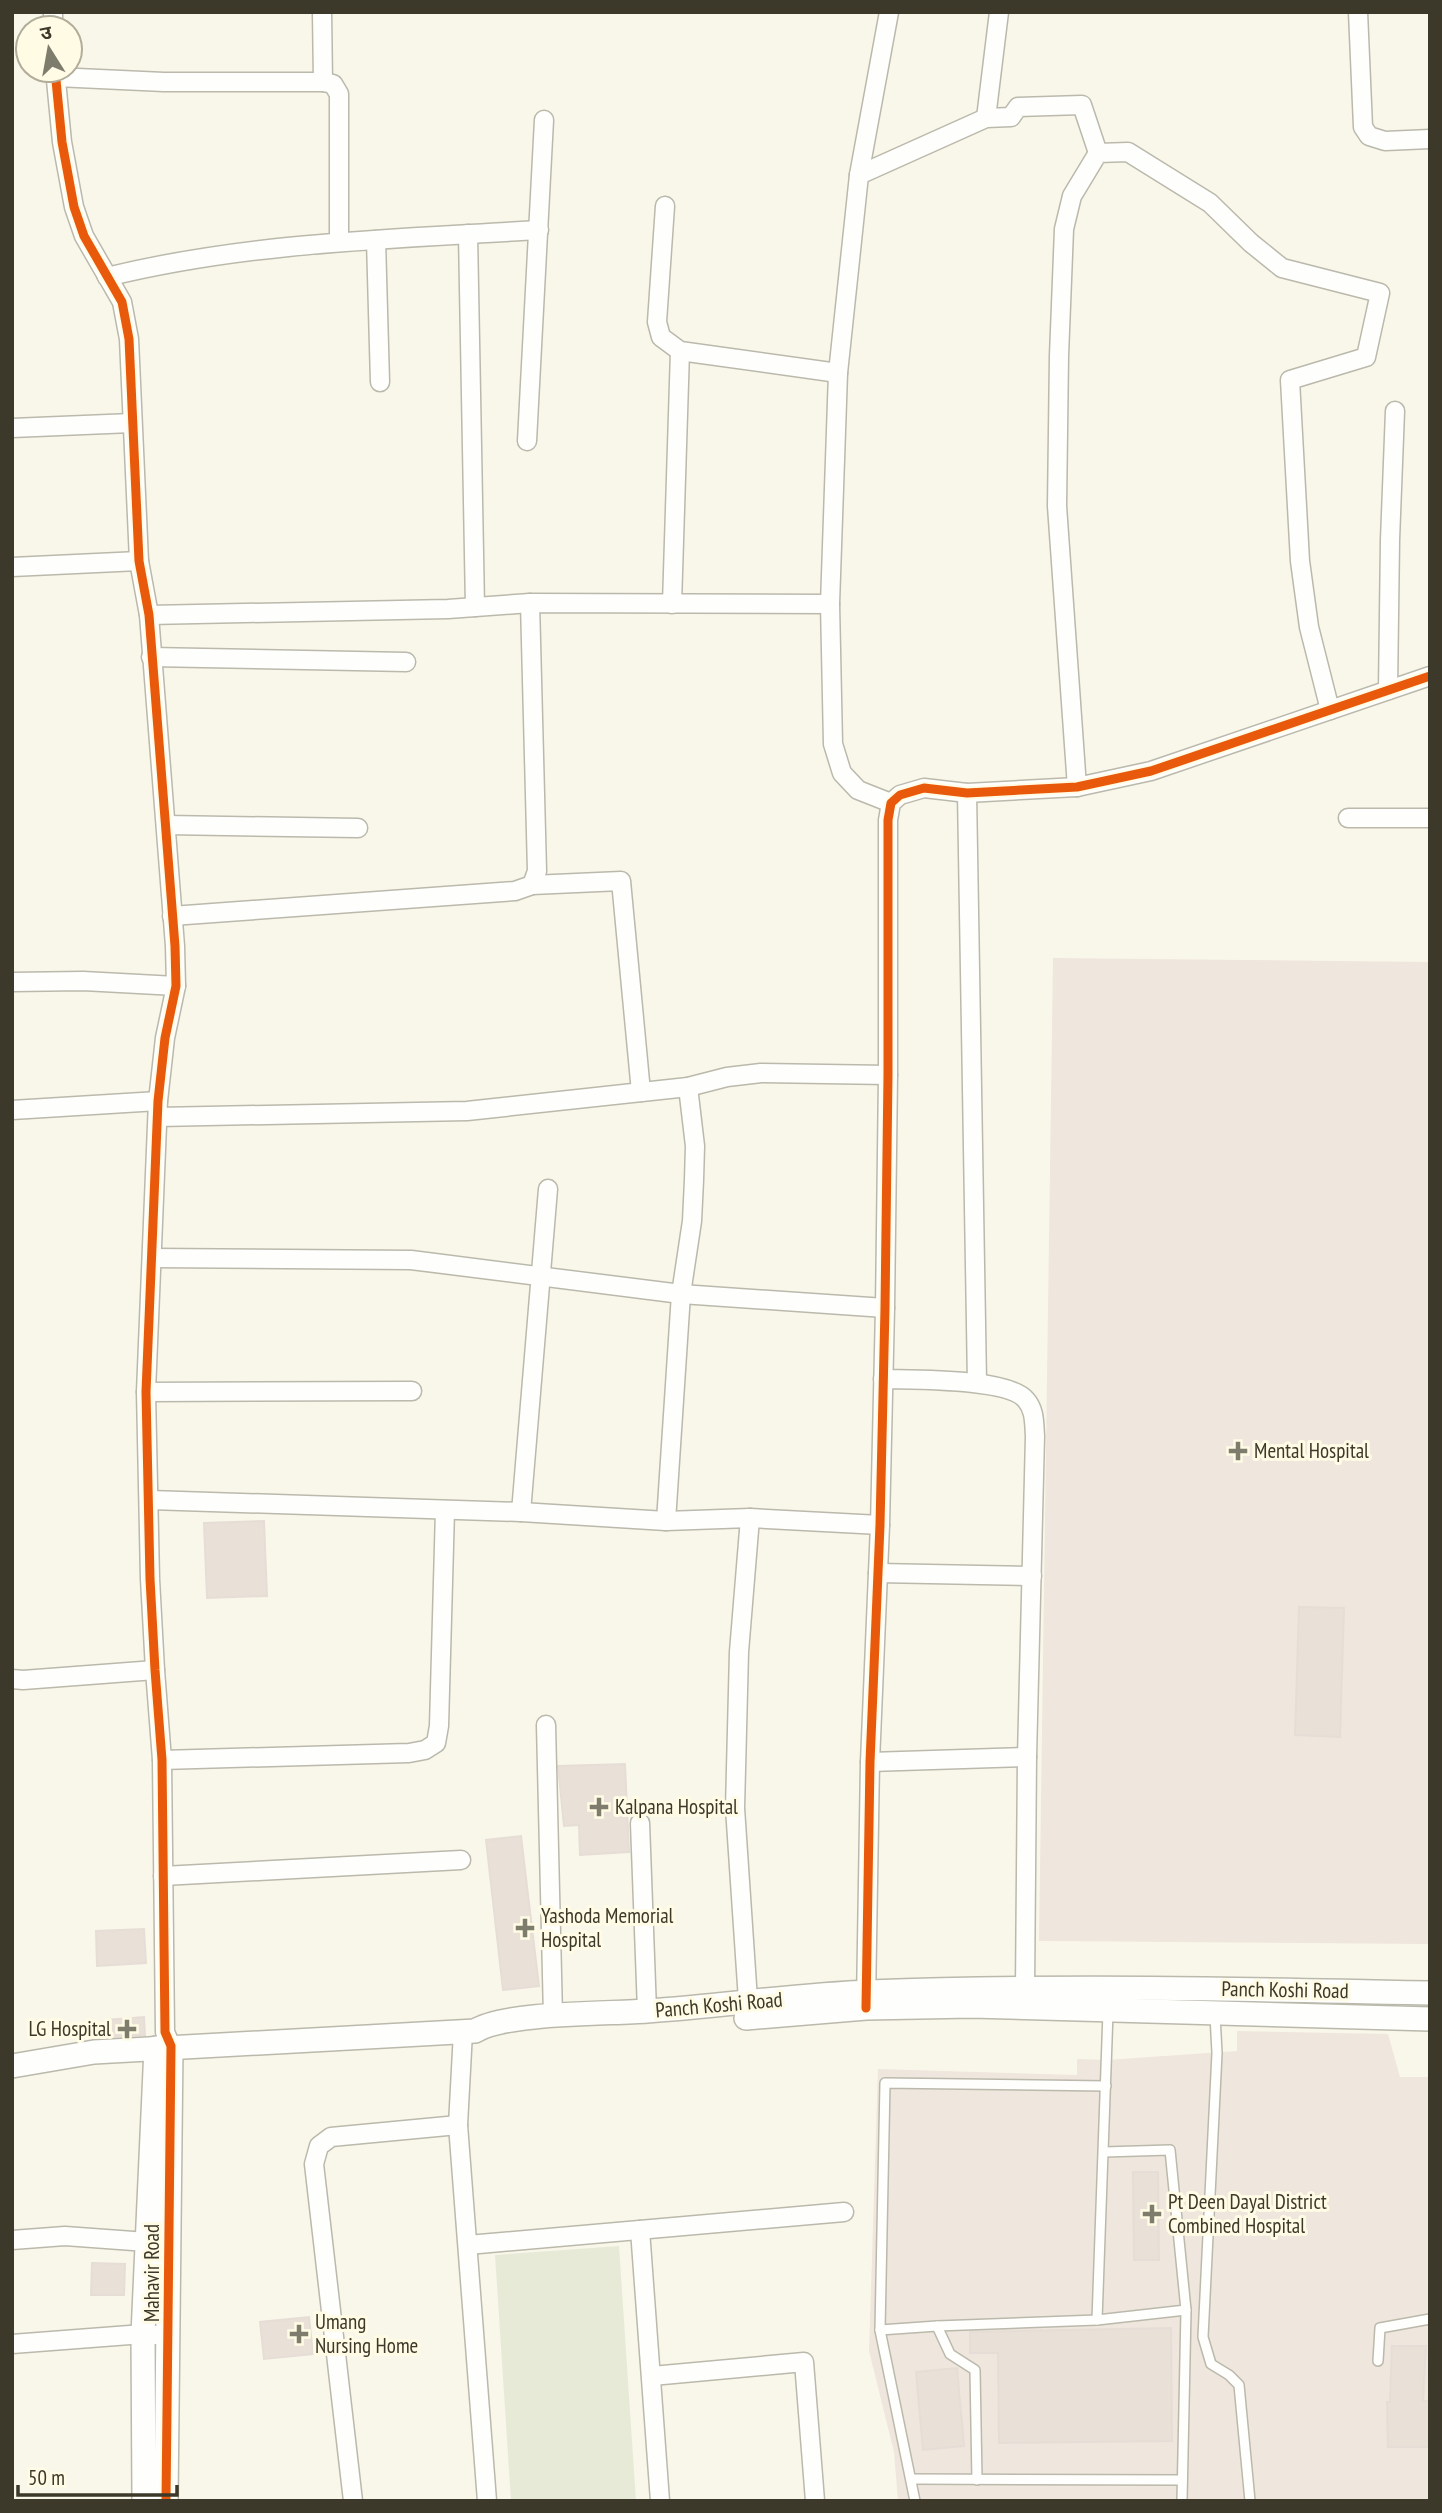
<svg xmlns="http://www.w3.org/2000/svg" width="1442" height="2513" font-family="'PT Sans Narrow','Noto Sans Devanagari',sans-serif">
<style>
.medical{fill:#efe6dd}
.green{fill:#e8ead8}
.building{fill:#e9e0d8;stroke:#e6ded6;stroke-width:2}
.lines{fill:none;stroke-linecap:round;stroke-linejoin:round}
.service-casing{stroke:#bbb9ac;stroke-width:12}
.minor-casing{stroke:#bbb9ac;stroke-width:21}
.tertiary-casing{stroke:#bbb9ac;stroke-width:26}
.service{stroke:#fefefc;stroke-width:9}
.minor{stroke:#fefefc;stroke-width:18}
.tertiary{stroke:#fefefc;stroke-width:23}
.cycleway-casing{stroke:#fffbe4;stroke-width:13}
.cycleway{stroke:#e8590c;stroke-width:9}
.poi-dot{fill:#7e7c6d;stroke:#fffbe4;stroke-width:2.5}
.labels{text-anchor:middle;stroke-width:6;stroke-linejoin:round;paint-order:stroke}
.poi-label{font-size:21px;fill:#3c392a;stroke:#fffbe4;text-anchor:start}
.street-label{font-size:21px;fill:#3c392a;stroke:#fffbe4}
</style>
<rect width="100%" height="100%" fill="#f9f7ea"/>
<g class="medical">
<polygon points="1053,958 1430,962 1430,1944 1039,1941"/>
<polygon points="1237,2031 1388,2034 1400,2077 1430,2077 1430,2501 898,2501 894,2452 869,2351 878,2069 1077,2075 1077,2059 1106,2060 1237,2051"/>
</g>
<polygon class="green" points="619,2246 636,2501 511,2501 495,2255"/>
<g class="building">
<polygon points="264,1521 267,1596 207,1598 204,1523"/>
<polygon points="1299,1607 1344,1608 1340,1737 1295,1735"/>
<polygon points="625,1764 629,1852 580,1855 579,1825 564,1826 558,1766"/>
<polygon points="521,1836 539,1986 503,1990 486,1840"/>
<polygon points="144,1929 146,1963 97,1966 96,1931"/>
<polygon points="144,2017 145,2035 107,2037 106,2020"/>
<polygon points="1133,2172 1158,2172 1159,2260 1134,2260"/>
<polygon points="92,2263 125,2264 124,2295 91,2295"/>
<polygon points="309,2317 313,2354 264,2359 260,2322"/>
<polygon points="1171,2328 1172,2441 999,2443 998,2353 970,2353 970,2332"/>
<polygon points="1392,2346 1426,2346 1423,2401 1430,2401 1430,2447 1388,2447 1387,2402 1390,2402"/>
<polygon points="957,2368 964,2446 923,2450 916,2372"/>
</g>
<g class="lines">
<g class="service-casing">
<g id="service">
<polyline points="1215,2015 1217,2053 1203,2337 1211,2364 1229,2375 1239,2385 1250,2501"/>
<polyline points="1104,2152 1170,2150 1186,2310 1182,2501"/>
<polyline points="1097,2320 1186,2310"/>
<polyline points="937,2326 950,2354 975,2370 977,2480"/>
<polyline points="880,2330 937,2326 1097,2320 1108,2012"/>
<polyline points="1378,2361 1380,2328 1430,2319"/>
<polyline points="912,2479 1182,2480"/>
<polyline points="915,2501 880,2330 885,2083 1106,2086"/>
</g>
</g>
<g class="minor-casing">
<g id="minor">
<polyline points="53,12 53,28"/>
<polyline points="322,12 323,82"/>
<polyline points="889,12 859,175 838,373 830,604 833,744 842,773 858,790 891,803"/>
<polyline points="1358,12 1363,127 1369,136 1385,141 1430,139"/>
<polyline points="55,70 62,142 74,207 84,236 122,302 129,339 139,561 149,615 175,946 176,986 165,1038 158,1101 146,1392 150,1579 155,1670 162,1760 165,2032 171,2046"/>
<polyline points="56,77 164,82 323,82 333,84 339,94 339,242"/>
<polyline points="986,118 999,12"/>
<polyline points="859,175 986,118 1011,117 1018,107 1082,105 1098,153"/>
<polyline points="665,206 657,322 661,337 680,351 838,373"/>
<polyline points="468,234 475,607"/>
<polyline points="376,240 380,382"/>
<path d="M107,277c142,-35 287,-38 432,-47"/>
<polyline points="12,428 132,423"/>
<polyline points="527,441 544,120"/>
<polyline points="12,567 139,561"/>
<polyline points="672,604 680,351"/>
<polyline points="149,615 448,609 530,603 830,604"/>
<polyline points="151,657 406,662"/>
<polyline points="1388,690 1390,540 1395,411"/>
<polyline points="1077,787 1057,506 1059,356 1064,229 1072,196 1098,153 1128,152 1210,203 1251,243 1282,268 1380,293 1366,357 1290,380 1300,561 1309,627 1330,710"/>
<polyline points="967,793 977,1383"/>
<polyline points="1348,818 1430,818"/>
<polyline points="166,825 358,828"/>
<polyline points="532,885 621,881 641,1092"/>
<polyline points="172,916 515,891 532,885 537,871 530,603"/>
<polyline points="12,982 83,981 176,986"/>
<polyline points="12,1110 158,1101"/>
<polyline points="158,1117 467,1111 688,1087 727,1077 761,1073 888,1075"/>
<polyline points="152,1258 411,1260 681,1294 885,1308"/>
<path d="M883,1379c29,1 126,-1 143,21 9,10 8,23 9,36l-8,321 -2,232"/>
<polyline points="146,1392 412,1391"/>
<polyline points="150,1500 521,1512 666,1521 750,1518 880,1525"/>
<polyline points="521,1512 548,1189"/>
<polyline points="666,1521 681,1294 692,1221 694,1180 695,1146 688,1087"/>
<polyline points="878,1573 1032,1576"/>
<polyline points="12,1679 23,1680 155,1670"/>
<polyline points="546,1725 553,2016"/>
<polyline points="162,1760 409,1753 425,1750 436,1743 439,1726 445,1510"/>
<polyline points="870,1762 1027,1757"/>
<polyline points="640,1823 647,2011"/>
<polyline points="163,1876 461,1860"/>
<polyline points="866,2002 870,1762 880,1525 885,1308 888,1075 888,820 891,803 900,795 924,788 967,793 1077,787 1151,771 1430,676"/>
<polyline points="749,2015 735,1808 739,1652 750,1518"/>
<polyline points="463,2032 458,2125 487,2501"/>
<polyline points="640,2230 660,2501"/>
<polyline points="12,2240 65,2236 147,2242"/>
<polyline points="468,2245 844,2212"/>
<polyline points="12,2344 143,2334 169,2336"/>
<polyline points="652,2376 804,2362 815,2501"/>
<polyline points="353,2501 314,2164 319,2146 331,2137 458,2125"/>
</g>
</g>
<g class="tertiary-casing">
<g id="tertiary">
<polyline points="746,2018 866,2008 972,2006 1430,2019"/>
<path d="M12,2066l82,-14 381,-21c30,-19 133,-17 172,-20 74,-5 148,-16 222,-19 187,-7 374,-3 561,1"/>
<polyline points="144,2501 143,2334 156,2048"/>
<polyline points="166,2501 171,2046"/>
</g>
</g>
<use href="#service" class="service"/>
<use href="#minor" class="minor"/>
<use href="#tertiary" class="tertiary"/>
<g class="cycleway-casing">
<g id="cycleway">
<polyline points="55,70 62,142 74,207 84,236 122,302 129,339 139,561 149,615 175,946 176,986 165,1038 158,1101 146,1392 150,1579 155,1670 162,1760 165,2032 171,2046 166,2501"/>
<polyline points="866,2008 870,1762 880,1525 885,1308 888,1075 888,820 891,803 900,795 924,788 967,793 1077,787 1151,771 1430,676"/>
</g>
</g>
<use href="#cycleway" class="cycleway"/>
</g>
<g class="poi-dot">
<path d="M1234.5 1440.5h7v7h7v7h-7v7h-7v-7h-7v-7h7z"/>
<path d="M595.5 1796.5h7v7h7v7h-7v7h-7v-7h-7v-7h7z"/>
<path d="M521.5 1917.5h7v7h7v7h-7v7h-7v-7h-7v-7h7z"/>
<path d="M123.5 2018.5h7v7h7v7h-7v7h-7v-7h-7v-7h7z"/>
<path d="M1148.5 2203.5h7v7h7v7h-7v7h-7v-7h-7v-7h7z"/>
<path d="M295.5 2323.5h7v7h7v7h-7v7h-7v-7h-7v-7h7z"/>
</g>
<g class="labels">
<g class="poi-label">
<text x="1254" y="1458">Mental Hospital</text>
<text x="615" y="1814">Kalpana Hospital</text>
<text x="541" y="1923">Yashoda Memorial<tspan x="541" dy="24">Hospital</tspan></text>
<text x="111" y="2036" text-anchor="end">LG Hospital</text>
<text x="1168" y="2209">Pt Deen Dayal District<tspan x="1168" dy="24">Combined Hospital</tspan></text>
<text x="315" y="2329">Umang<tspan x="315" dy="24">Nursing Home</tspan></text>
</g>
<g class="street-label">
<text transform="translate(1285 1990) rotate(1)" y="7">Panch Koshi Road</text>
<text transform="translate(719 2005) rotate(-5)" y="7">Panch Koshi Road</text>
<text transform="translate(152 2273) rotate(-90)" y="7">Mahavir Road</text>
</g>
</g>
<rect width="1442" height="2513" fill="none" stroke="#3c392a" stroke-width="28"/>
<g transform="translate(49 49) rotate(349)"><circle r="33" fill="#fffbe4" stroke="#b1ad9a" stroke-width="2"/>
<path d="M0-5L12 26L0 18L-12 26Z" fill="#7e7c6d"/>
<text y="-10" font-size="19" font-weight="bold" text-anchor="middle" fill="#3c392a">उ</text>
</g>
<path d="M18 2485v10h159v-10" fill="none" stroke="#3c392a" stroke-width="3.5"/>
<text x="28" y="2485" font-size="21" fill="#3c392a" stroke="#fffbe4" stroke-width="5" paint-order="stroke">50 m</text>
</svg>
